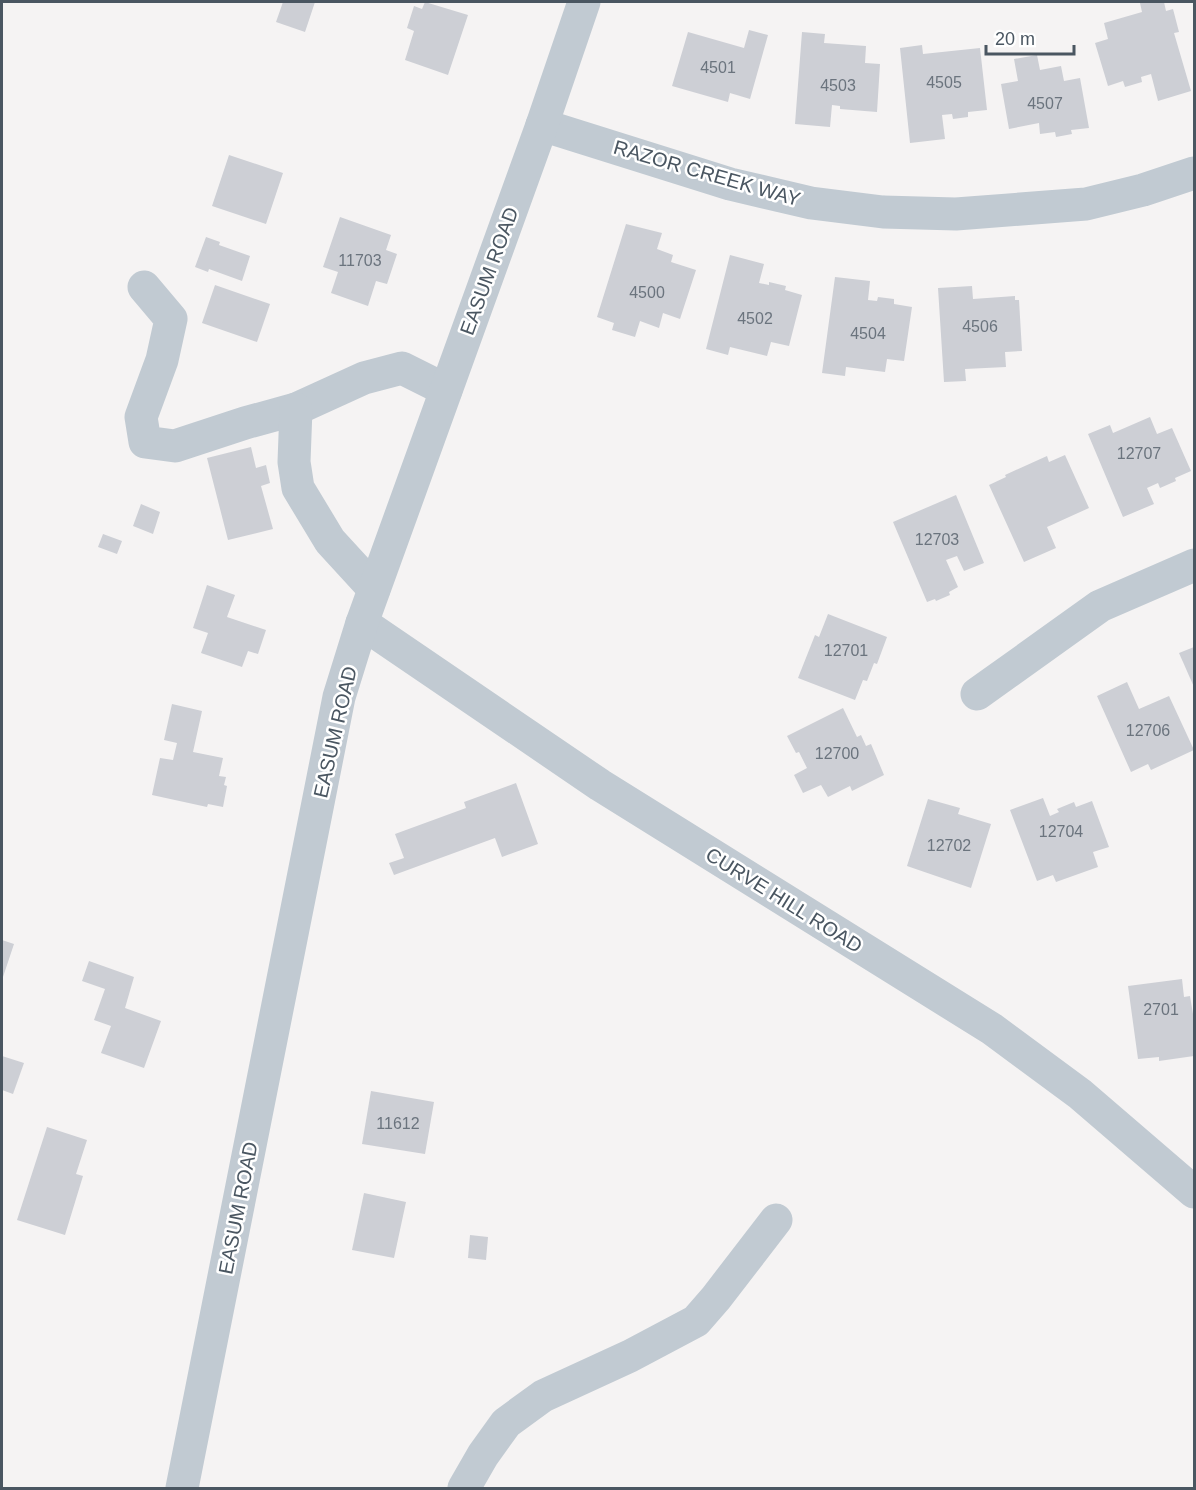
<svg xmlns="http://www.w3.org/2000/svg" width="1196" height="1490" font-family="Arial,sans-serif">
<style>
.building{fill:#cdcfd5}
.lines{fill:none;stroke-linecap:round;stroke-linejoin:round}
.minor{stroke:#c1cad2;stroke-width:33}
.labels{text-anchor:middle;stroke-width:5;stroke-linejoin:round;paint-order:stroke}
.number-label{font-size:16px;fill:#6b747e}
.street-label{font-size:20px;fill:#4a5661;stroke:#fff}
</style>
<rect width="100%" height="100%" fill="#f5f3f3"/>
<g class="building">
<polygon points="283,2 315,2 305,32 276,22"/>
<polygon points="425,2 468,15 448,75 405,60 414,31 407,28 414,6 422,9"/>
<polygon points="1144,2 1164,2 1166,11 1173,9 1179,32 1174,33 1191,91 1158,101 1151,74 1141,77 1142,82 1125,87 1123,81 1108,86 1095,43 1108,39 1104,23 1142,12 1140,3"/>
<polygon points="749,30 768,35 750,99 730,93 728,102 672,86 688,32 744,48"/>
<polygon points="802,32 825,34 824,43 866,46 865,63 880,64 877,112 840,109 840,106 832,105 830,127 795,124"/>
<polygon points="922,45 923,54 980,48 987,110 968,112 968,117 953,119 952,114 942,115 945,139 910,143 900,48"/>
<polygon points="1037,55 1040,70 1061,66 1064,81 1080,78 1089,128 1071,130 1072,134 1056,137 1055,132 1040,134 1039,123 1009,129 1001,84 1018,81 1014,59"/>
<polygon points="229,155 283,173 266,224 212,206"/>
<polygon points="340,217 391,235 386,250 397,254 387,284 376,281 368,306 331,293 338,272 323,267"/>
<polygon points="626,224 662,233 657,249 673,255 671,262 696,270 680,319 663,313 659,328 640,321 635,337 612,330 614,323 597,317"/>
<polygon points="206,237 220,242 219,245 250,256 242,281 209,269 208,272 195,267"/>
<polygon points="730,255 764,264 759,283 769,285 769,282 786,286 785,290 802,295 789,346 771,342 767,356 730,347 728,355 706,349"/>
<polygon points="835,277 870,281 868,300 877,301 878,297 894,299 894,304 912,307 904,361 887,359 885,372 846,367 845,376 822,373"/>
<polygon points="215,285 270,304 257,342 202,323"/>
<polygon points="972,286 973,299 1015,296 1015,300 1019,300 1022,351 1005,352 1006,367 965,369 966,381 944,382 938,288"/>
<polygon points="1150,417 1157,434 1172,428 1191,471 1175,478 1176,481 1160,488 1158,483 1147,488 1154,504 1123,517 1088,434 1110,425 1113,433"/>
<polygon points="251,447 256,468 266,465 270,483 261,486 273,529 228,540 207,458"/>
<polygon points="1065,455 1089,508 1047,527 1056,548 1024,562 989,485 1006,477 1005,475 1047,456 1049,462"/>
<polygon points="956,495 984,563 964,571 957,556 946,560 958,587 949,592 950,595 936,601 935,599 927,602 893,522"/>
<polygon points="141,504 160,512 153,534 133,526"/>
<polygon points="103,534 122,541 117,554 98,547"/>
<polygon points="207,585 235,595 227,617 266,630 258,654 248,651 242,667 201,653 208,633 193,628"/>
<polygon points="828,614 887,637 877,664 874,663 867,681 863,680 855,700 798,678 815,635 819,637"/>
<polygon points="1194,647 1194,687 1179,653"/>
<polygon points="1127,682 1139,709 1169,696 1194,750 1151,770 1148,764 1131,772 1097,696"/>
<polygon points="172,704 202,711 193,752 223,758 219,776 226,777 224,785 227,786 223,807 208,804 207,807 152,795 160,758 173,760 177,743 164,740"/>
<polygon points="843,708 857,737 861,735 866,746 871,744 884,775 852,791 850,786 828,797 821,785 803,793 794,775 807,768 799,752 796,753 787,736"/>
<polygon points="516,783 538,844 502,857 495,838 394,875 389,863 404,858 395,834 466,808 464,802"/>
<polygon points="1043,798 1050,816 1059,812 1057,809 1074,802 1076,807 1092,801 1109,847 1093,852 1098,867 1056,882 1053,875 1037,881 1010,810"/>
<polygon points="928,799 960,808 958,814 991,824 971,888 907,866"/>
<polygon points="2,940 14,944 2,980"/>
<polygon points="89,961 134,977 125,1008 161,1021 144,1068 101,1053 111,1026 94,1020 105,989 82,981"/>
<polygon points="1182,979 1184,997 1190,996 1194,1020 1194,1056 1159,1061 1159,1057 1138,1059 1128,986"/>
<polygon points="2,1056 24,1063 13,1094 2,1090"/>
<polygon points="371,1091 434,1102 425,1154 362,1144"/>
<polygon points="47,1127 87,1140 76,1174 83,1176 65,1235 17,1220"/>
<polygon points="364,1193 406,1202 394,1258 352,1250"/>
<polygon points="470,1235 488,1237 486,1260 468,1258"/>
</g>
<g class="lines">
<g class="minor">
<polyline points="542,125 730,184 811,203 883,212 956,214 1086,204 1143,190 1194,173"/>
<polyline points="144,287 171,319 162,360 141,417 145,442 175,446 245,423 296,409 364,378 402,368 446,390"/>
<polyline points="296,409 294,462 298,488 330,541 374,589"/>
<polyline points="362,623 600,785 992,1029 1080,1094 1194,1192"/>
<polyline points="977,694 1100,606 1194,565"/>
<polyline points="182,1488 339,697 362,623 542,125 584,2"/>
<polyline points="464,1488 483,1455 506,1423 543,1396 630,1356 696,1321 716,1298 776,1220"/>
</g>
</g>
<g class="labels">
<g class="number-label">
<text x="718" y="73">4501</text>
<text x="944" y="88">4505</text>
<text x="838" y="91">4503</text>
<text x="1045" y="109">4507</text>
<text x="360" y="266">11703</text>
<text x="647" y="298">4500</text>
<text x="755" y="324">4502</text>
<text x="980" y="332">4506</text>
<text x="868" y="339">4504</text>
<text x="1139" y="459">12707</text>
<text x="937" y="545">12703</text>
<text x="846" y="656">12701</text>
<text x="1148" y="736">12706</text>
<text x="837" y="759">12700</text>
<text x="1061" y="837">12704</text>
<text x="949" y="851">12702</text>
<text x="1161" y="1015">2701</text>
<text x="398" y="1129">11612</text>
</g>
<g class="street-label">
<text transform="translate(707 173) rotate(16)" y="7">RAZOR CREEK WAY</text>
<text transform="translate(489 271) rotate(-70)" y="7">EASUM ROAD</text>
<text transform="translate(335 732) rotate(-77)" y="7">EASUM ROAD</text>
<text transform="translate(784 900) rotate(32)" y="7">CURVE HILL ROAD</text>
<text transform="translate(238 1208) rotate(-79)" y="7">EASUM ROAD</text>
</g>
</g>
<rect width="1196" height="1490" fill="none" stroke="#4a5661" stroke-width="6"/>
<path d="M986 45v9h88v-9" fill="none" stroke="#4a5661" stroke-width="3"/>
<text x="995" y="45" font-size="18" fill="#4a5661" stroke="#ffffff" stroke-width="4.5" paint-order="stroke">20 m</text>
</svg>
